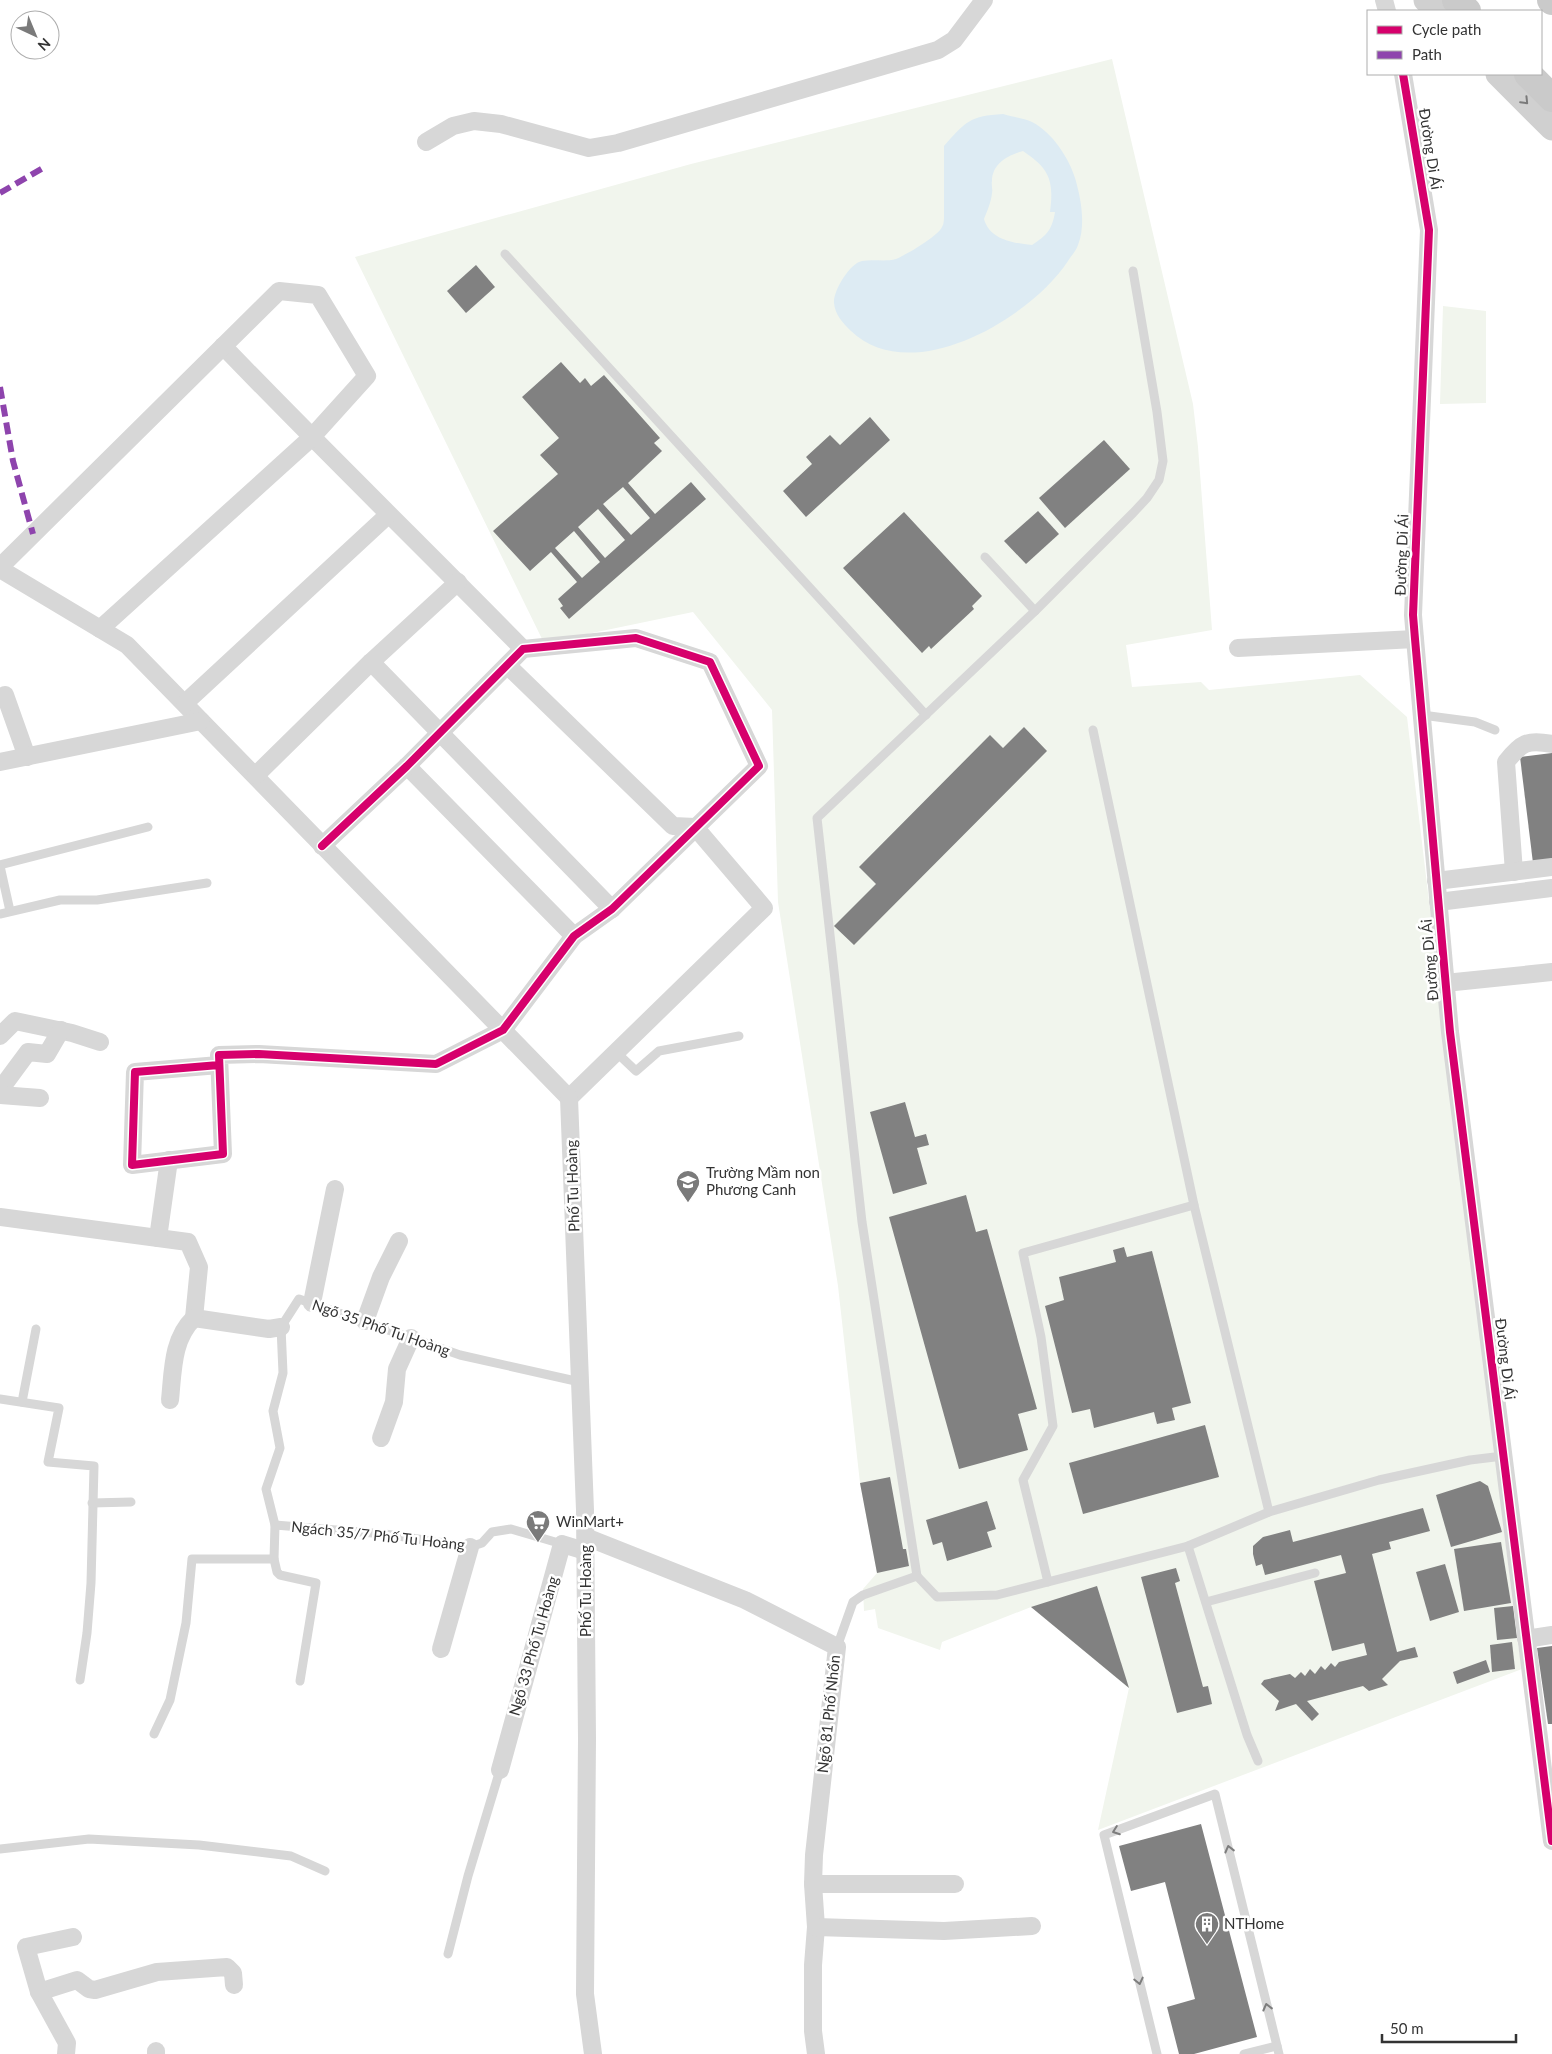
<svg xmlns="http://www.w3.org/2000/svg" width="1552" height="2054" font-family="Lato,sans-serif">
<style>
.green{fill:#f1f5ed}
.water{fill:#ddebf3;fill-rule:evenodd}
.building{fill:#818181;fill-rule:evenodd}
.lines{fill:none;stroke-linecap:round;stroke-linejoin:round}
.lane{stroke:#d7d7d7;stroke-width:9}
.street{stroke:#d7d7d7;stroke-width:18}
.secondary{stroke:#d0d0d0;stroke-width:25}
.primary{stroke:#cacaca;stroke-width:28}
.quiet{stroke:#8e44ad;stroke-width:6;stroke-dasharray:12 6;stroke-linecap:butt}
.cycleway-casing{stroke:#fff;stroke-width:11}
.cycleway{stroke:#d6006c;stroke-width:8}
.oneway{stroke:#7a7a7a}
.oneway2{stroke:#7d7d7d}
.labels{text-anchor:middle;stroke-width:5;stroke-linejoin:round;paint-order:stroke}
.street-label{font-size:15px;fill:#333;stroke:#fff}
.poi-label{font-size:15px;fill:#333;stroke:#fff;text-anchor:start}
</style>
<rect width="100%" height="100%" fill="#fff"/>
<g class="green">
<polygon points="1112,59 1193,404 1198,447 1212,630 1126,645 1132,687 1201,682 1209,690 1360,675 1407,717 1517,1638 1522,1669 1098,1830 1129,1688 1031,1607 942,1642 940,1650 878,1628 875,1609 864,1611 863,1589 877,1573 860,1483 838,1286 778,902 772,710 693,612 544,643 355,257 691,164"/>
<polygon points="1443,306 1486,311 1486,403 1440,404"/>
</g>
<path class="water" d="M1003,114c9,3 21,4 29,8 20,10 37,36 43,56 6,20 11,47 3,67 -2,6 -7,11 -10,16 -37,57 -157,128 -217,70 -8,-8 -16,-16 -17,-28 -1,-12 16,-40 28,-42 11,-2 24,1 34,-2 10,-4 42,-23 46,-32 2,-3 2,-8 2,-11v-70c22,-25 26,-30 59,-32zM1023,151c27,18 31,30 27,61h5c-3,18 -8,23 -23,33 -19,-2 -42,-5 -48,-26 3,-8 7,-16 8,-26 1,-4 -1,-8 0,-12 0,-17 16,-26 31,-30z"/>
<g class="building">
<polygon points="476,265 495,287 466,313 447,291"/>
<path d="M561,362l19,21 5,-5 6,8 13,-11 56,63 -6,5 8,8 -34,32 27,31 36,-32 15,17 -137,120 -9,-11 3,-2 -5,-7 19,-17 -26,-30 -21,19 -37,-40 65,-57 -18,-19 19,-17 -37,-41zM623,487l27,31 -19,17 -28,-31zM598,509l27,31 -20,18 -27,-31zM574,531l26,31 -18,16 -27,-30z"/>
<polygon points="870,417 890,440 806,517 783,491 812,464 806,457 830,435 840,445"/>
<polygon points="1104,440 1130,469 1065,528 1039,498"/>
<polygon points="1038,511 1059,534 1026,564 1004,541"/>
<polygon points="904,512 982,596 972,606 974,609 931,649 929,646 922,653 843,568"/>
<polygon points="1024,727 1047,751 854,945 834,926 876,884 859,867 990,735 1003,748"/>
<polygon points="1552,753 1552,860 1533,863 1520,757"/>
<polygon points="905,1102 915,1137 926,1134 929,1145 917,1148 927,1184 893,1194 870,1112"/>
<polygon points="966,1195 976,1232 987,1229 1037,1409 1018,1414 1028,1450 959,1469 889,1217"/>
<polygon points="1124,1247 1127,1257 1152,1251 1191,1403 1172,1408 1175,1420 1157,1424 1154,1412 1094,1428 1090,1409 1072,1413 1045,1306 1064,1300 1059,1277 1116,1262 1113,1250"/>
<polygon points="1205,1425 1219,1477 1083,1514 1069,1463"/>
<polygon points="890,1477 903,1549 906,1549 909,1566 877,1573 860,1483"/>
<polygon points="1480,1481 1488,1486 1502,1532 1451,1547 1436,1495"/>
<polygon points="987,1501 996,1529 987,1532 992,1547 947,1561 942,1542 933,1545 926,1520"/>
<polygon points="1423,1508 1430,1531 1389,1542 1391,1549 1372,1554 1397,1652 1415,1647 1418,1657 1400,1661 1382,1679 1388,1685 1369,1691 1363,1686 1307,1701 1319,1714 1312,1721 1296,1704 1275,1711 1279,1701 1261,1684 1264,1680 1290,1674 1295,1678 1301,1672 1305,1676 1310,1669 1315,1674 1321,1666 1325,1670 1331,1663 1335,1667 1339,1662 1367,1655 1364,1643 1332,1651 1314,1581 1346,1573 1341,1555 1265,1575 1262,1564 1256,1566 1253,1554 1253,1546 1263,1537 1290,1530 1293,1542"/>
<polygon points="1501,1542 1511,1603 1464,1611 1454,1549"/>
<polygon points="1445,1564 1459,1612 1430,1621 1416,1572"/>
<polygon points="1176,1568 1180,1581 1175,1583 1203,1687 1208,1686 1212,1704 1177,1713 1141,1577"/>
<polygon points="1097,1586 1129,1688 1031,1607"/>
<polygon points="1513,1606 1517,1638 1497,1640 1494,1608"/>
<polygon points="1512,1642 1515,1669 1492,1672 1490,1645"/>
<polygon points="1552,1646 1552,1724 1548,1724 1537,1648"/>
<polygon points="1486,1660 1490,1672 1457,1684 1453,1672"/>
<polygon points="1201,1824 1257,2037 1194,2054 1179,2054 1167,2007 1195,1999 1165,1882 1131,1891 1119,1846"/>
</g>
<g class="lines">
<g class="lane">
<polyline points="505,254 926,715"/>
<polyline points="985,557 1035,611"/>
<polyline points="1422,715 1475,722 1495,730"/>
<polyline points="1093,730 1194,1205 1269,1512"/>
<polyline points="0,865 148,827"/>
<polyline points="0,866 10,911"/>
<polyline points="0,914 60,900 97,900 207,883"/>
<polyline points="616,1052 636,1071 659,1051 739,1036"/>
<polyline points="0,1399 59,1408 48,1462 94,1466 91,1583 87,1633 80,1680"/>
<polyline points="22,1402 36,1329"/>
<polyline points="92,1503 131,1502"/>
<polyline points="275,1525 385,1534 470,1547 482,1543 492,1532 511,1529 562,1544"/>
<polyline points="1188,1546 1247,1735 1258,1761"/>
<polyline points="274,1559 277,1572 280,1575 316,1583 300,1681"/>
<polyline points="917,1576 862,1222 817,818 1035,611 1133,513 1147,498 1159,480 1163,461 1157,412 1133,271"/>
<polyline points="1048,1582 1023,1480 1053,1426 1041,1337 1023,1253 1194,1205"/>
<polyline points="1206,1602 1315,1573"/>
<polyline points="837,1647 853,1602 863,1595 917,1576 937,1597 997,1595 1188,1546 1269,1512 1379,1480 1470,1460 1503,1456"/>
<polyline points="154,1734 170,1700 186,1623 192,1559 274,1559 275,1525 266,1489 280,1448 273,1411 283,1373 281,1327 299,1299 460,1355 580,1382"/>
<polyline points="0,1849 89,1839 199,1845 291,1856 325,1871"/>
<polyline points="448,1954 468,1876 500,1770"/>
<polyline points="1157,2054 1104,1835 1215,1794 1279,2054"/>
<polyline points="1244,2054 1277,2046"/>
</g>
<g class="street">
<polyline points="1384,0 1387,11"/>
<polyline points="1403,74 1429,230 1413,615 1415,639 1450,1032 1552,1841"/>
<polyline points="426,142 453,126 474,121 501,124 589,148 618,143 938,50 954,40 984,0"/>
<path d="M223,346c99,103 201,202 300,303"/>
<polyline points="0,567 279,291 318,295 367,376 311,438 100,629"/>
<polyline points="0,569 127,645 569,1098"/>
<polyline points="1238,648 1415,639"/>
<polyline points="371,662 612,909"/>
<polyline points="508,666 673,826 695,827 764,908 569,1098"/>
<polyline points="5,695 27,757"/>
<polyline points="185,703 388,515"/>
<polyline points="0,762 201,721"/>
<polyline points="407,766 574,936"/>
<polyline points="256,775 371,662 458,582"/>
<path d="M1514,872l-8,-110c15,-19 21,-23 46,-18"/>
<polyline points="1436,881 1552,867"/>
<polyline points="1438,902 1552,888"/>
<polyline points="1445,983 1552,972"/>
<polyline points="0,1036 15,1021 72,1033 100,1042"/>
<polyline points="219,1065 135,1072 132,1165 223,1154 219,1055 259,1054 436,1064 503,1030 574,936 612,909 759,766 710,662 636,638 523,649 407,766 322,846"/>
<polyline points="0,1090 28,1052 47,1054 61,1030"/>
<polyline points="0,1095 40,1098"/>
<polyline points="569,1098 585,1510 587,1739 585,1994 593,2054"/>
<polyline points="0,1217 188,1242 199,1267 194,1318"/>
<polyline points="158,1238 169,1160"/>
<polyline points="312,1303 335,1189"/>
<polyline points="194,1318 269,1329 281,1327"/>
<polyline points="365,1321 381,1277 399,1241"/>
<path d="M170,1400c3,-29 2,-61 24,-82"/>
<polyline points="381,1438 394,1402 397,1369 411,1338"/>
<polyline points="586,1537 745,1600 837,1647 814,1855 813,1884 816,1927 813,1965 813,2031 816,2054"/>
<polyline points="1526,1639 1552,1635"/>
<polyline points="441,1649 470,1547"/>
<polyline points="500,1770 562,1544 585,1551"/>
<polyline points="813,1884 955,1884"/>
<polyline points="816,1927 944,1931 1032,1926"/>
<polyline points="39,1992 77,1980 89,1989 95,1990 157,1972 227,1967 233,1973 234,1985"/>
<polyline points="156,2051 156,2054"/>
<polyline points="66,2054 67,2043 39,1992 26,1947 73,1937"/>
</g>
<g class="secondary">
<polyline points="1426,0 1437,11"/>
<polyline points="1498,74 1552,128"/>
</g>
<g class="primary">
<polyline points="1456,0 1467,11"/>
<polyline points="1551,0 1552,1"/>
<polyline points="1528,74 1552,98"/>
</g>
<g class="quiet">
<polyline points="0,193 43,168"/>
<polyline points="0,387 13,461 33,534"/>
</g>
<g class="cycleway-casing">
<g id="cycleway">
<polyline points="1403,74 1429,230 1413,615 1415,639 1450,1032 1552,1841"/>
<polyline points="219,1065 135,1072 132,1165 223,1154 219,1055 259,1054 436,1064 503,1030 574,936 612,909 759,766 710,662 636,638 523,649 407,766 322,846"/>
</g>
</g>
<use href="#cycleway" class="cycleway"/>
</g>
<defs><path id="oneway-chevron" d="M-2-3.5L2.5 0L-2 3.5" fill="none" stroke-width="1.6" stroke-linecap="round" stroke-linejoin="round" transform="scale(1.25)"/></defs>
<use class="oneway" href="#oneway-chevron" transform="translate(1525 101) rotate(46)"/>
<g class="oneway2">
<use href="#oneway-chevron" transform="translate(1116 1831) rotate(160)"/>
<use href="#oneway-chevron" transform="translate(1229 1849) rotate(-104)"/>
<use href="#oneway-chevron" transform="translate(1139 1981) rotate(77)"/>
<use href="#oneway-chevron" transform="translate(1267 2007) rotate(-104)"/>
</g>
<defs>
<g id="school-pin" transform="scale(1.25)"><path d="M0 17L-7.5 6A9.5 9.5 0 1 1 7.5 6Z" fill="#7a7a7a" stroke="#fff"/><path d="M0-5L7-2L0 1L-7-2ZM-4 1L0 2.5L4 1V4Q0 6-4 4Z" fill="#fff"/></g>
<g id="supermarket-pin" transform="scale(1.25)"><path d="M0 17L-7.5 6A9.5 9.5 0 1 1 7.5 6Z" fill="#7a7a7a" stroke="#fff"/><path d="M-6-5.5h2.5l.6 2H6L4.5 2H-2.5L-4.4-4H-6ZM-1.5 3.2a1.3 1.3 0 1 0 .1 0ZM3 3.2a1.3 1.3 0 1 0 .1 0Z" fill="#fff"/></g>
<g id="building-pin" transform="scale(1.25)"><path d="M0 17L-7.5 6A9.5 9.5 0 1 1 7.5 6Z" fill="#7a7a7a" stroke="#fff"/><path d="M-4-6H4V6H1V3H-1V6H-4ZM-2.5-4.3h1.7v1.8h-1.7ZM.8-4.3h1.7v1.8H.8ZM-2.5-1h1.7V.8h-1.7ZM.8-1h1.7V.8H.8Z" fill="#fff"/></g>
</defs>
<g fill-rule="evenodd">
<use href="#school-pin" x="688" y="1182"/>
<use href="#supermarket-pin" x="538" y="1522"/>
<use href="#building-pin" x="1207" y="1924"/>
</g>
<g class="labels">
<g class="street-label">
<text transform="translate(1430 149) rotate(81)" y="5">Đường Di Ái</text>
<text transform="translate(1402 555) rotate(-88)" y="5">Đường Di Ái</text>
<text transform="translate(1430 960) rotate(-95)" y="5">Đường Di Ái</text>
<text transform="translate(573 1186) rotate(-92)" y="5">Phố Tu Hoàng</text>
<text transform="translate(381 1328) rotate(19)" y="5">Ngõ 35 Phố Tu Hoàng</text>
<text transform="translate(1505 1359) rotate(83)" y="5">Đường Di Ái</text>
<text transform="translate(378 1536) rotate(6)" y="5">Ngách 35/7 Phố Tu Hoàng</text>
<text transform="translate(586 1591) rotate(-90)" y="5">Phố Tu Hoàng</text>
<text transform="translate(534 1646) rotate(-74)" y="5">Ngõ 33 Phố Tu Hoàng</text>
<text transform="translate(829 1714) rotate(-84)" y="5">Ngõ 81 Phố Nhổn</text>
</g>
<g class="poi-label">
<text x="706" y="1178">Trường Mầm non<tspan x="706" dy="17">Phương Canh</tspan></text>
<text x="556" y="1527">WinMart+</text>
<text x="1224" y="1929">NTHome</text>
</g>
</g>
<rect x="1367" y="10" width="175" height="65" fill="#ffffff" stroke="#adadad"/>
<rect x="1377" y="26" width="25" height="8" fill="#d6006c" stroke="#adadad"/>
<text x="1412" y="35" font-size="15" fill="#333333">Cycle path</text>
<rect x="1377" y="51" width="25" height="8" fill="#8e44ad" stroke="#adadad"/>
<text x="1412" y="60" font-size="15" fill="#333333">Path</text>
<g transform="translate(35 35) rotate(136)"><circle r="24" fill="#ffffff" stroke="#adadad"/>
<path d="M0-4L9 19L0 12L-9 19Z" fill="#7a7a7a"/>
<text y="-8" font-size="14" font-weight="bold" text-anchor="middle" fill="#333333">N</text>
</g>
<path d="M1382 2034v8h134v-8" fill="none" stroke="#333333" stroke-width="2.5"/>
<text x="1390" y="2034" font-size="15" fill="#333333" stroke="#ffffff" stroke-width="4" paint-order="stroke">50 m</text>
</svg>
